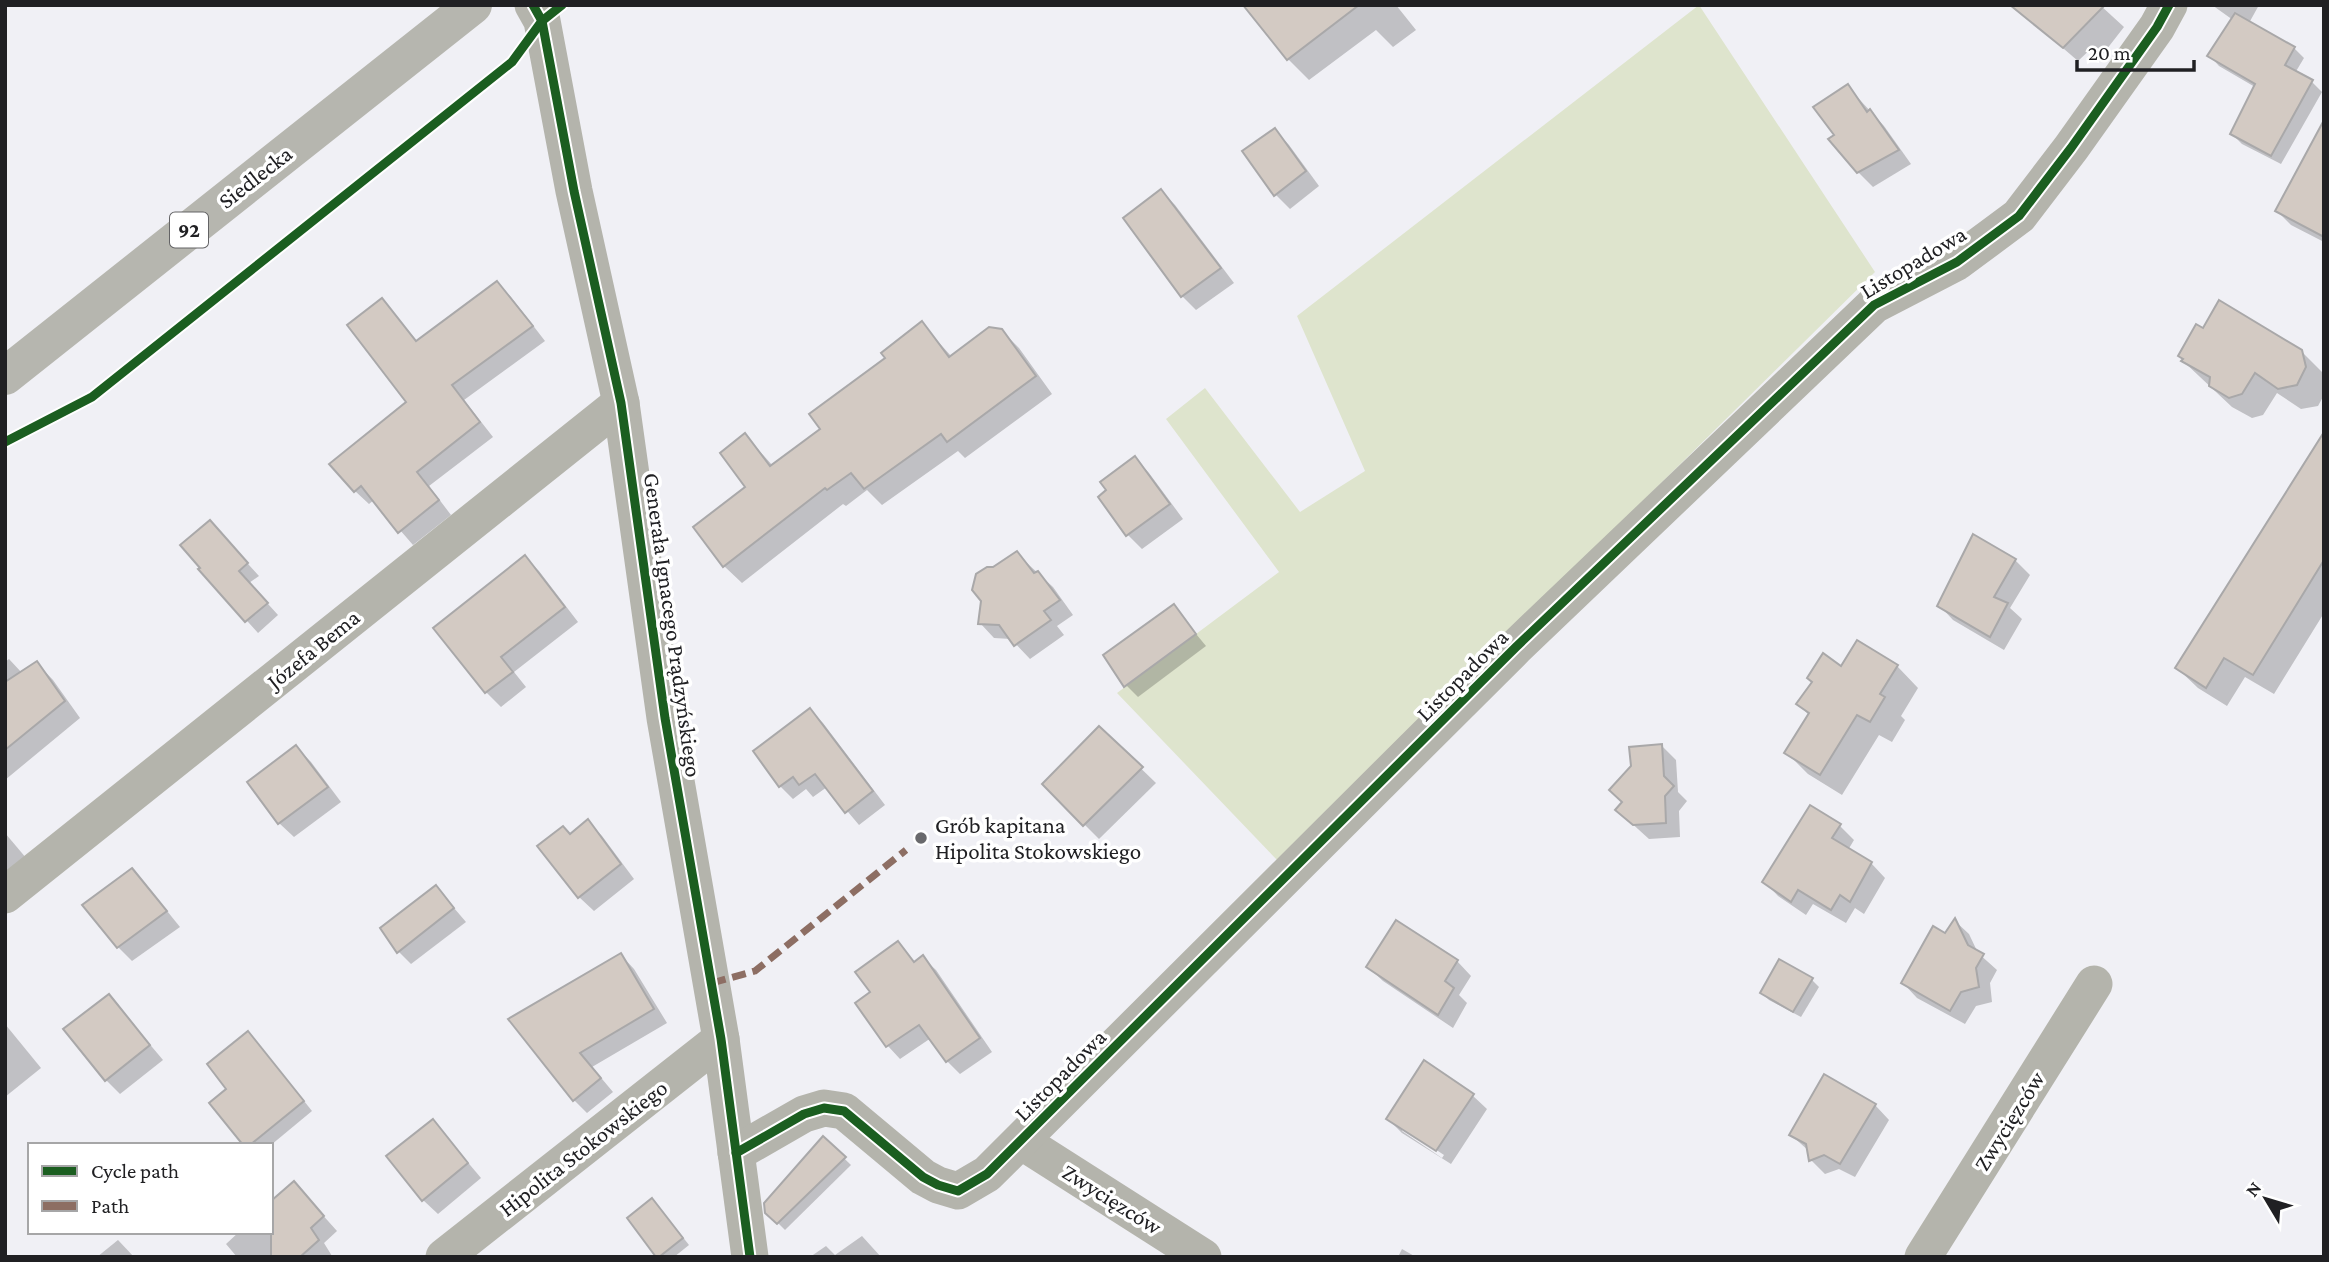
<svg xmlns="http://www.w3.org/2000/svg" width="2329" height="1262" font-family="'Crimson Pro',serif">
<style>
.green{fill:#dee4cd}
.shadow{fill:#0003;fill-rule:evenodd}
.building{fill:#d3cac3;stroke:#a9a8a9;stroke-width:2}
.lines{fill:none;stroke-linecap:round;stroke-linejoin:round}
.minor{stroke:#b4b4ac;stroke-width:37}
.primary{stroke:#b6b6af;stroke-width:38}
.quiet{stroke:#8d6e63;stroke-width:7;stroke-dasharray:14 7;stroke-linecap:butt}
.cycleway-casing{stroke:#fff;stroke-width:13}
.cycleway{stroke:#1b5e20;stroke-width:9}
.poi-dot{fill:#69696c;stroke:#fff;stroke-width:2.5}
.labels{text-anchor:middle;stroke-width:7;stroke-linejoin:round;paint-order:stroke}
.shield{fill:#fff;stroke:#636365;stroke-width:2}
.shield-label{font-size:21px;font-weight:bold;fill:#202023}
.street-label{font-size:23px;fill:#202023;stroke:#fff}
.poi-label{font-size:23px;fill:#202023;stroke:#fff;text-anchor:start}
</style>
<rect width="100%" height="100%" fill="#f0f0f5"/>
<polygon class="green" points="1699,5 1875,272 1278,861 1117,693 1279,572 1166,419 1205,388 1300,512 1365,471 1297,316"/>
<g class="shadow">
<polygon points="1247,5 1396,5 1416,30 1393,47 1376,30 1309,80 1288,59"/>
<polygon points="2100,5 2124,27 2103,54 2094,46 2078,61 2028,18"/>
<polygon points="2212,5 2259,5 2249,23 2294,48 2304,58 2295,73 2312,82 2322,92 2281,164 2242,144 2232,134 2255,87 2219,66 2210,56 2233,20"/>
<polygon points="1847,86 1884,126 1911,164 1873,187 1858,172 1836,136"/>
<polygon points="1275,130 1289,145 1319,186 1290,209 1275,194"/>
<polygon points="2324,169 2324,242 2291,225 2277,211"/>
<polygon points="1161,191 1175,205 1234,283 1196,310 1182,296"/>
<polygon points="497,283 511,297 545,341 464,400 493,437 429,486 451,515 413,545 374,500 369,504 355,491 409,402 382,300 418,342"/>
<polygon points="922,324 952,357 1002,331 1019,348 1052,394 965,458 958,451 882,505 867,490 846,506 843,504 742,583 724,566 748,487 745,435 773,466 822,430"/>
<polygon points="2203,330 2301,351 2323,373 2324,395 2318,406 2301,409 2277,393 2263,415 2252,418 2232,407 2183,361"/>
<polygon points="1135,458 1149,473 1183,519 1142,549 1128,535 1100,497 1109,491"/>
<polygon points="2324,471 2324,613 2274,694 2245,677 2227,706 2198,688 2177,668"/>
<polygon points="221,534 259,576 249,583 278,615 258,633 201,570"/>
<polygon points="1974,536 2015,560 2030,575 2010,608 2022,619 2004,650 1953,620 1939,605"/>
<polygon points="1016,553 1053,587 1073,615 1057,626 1064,635 1030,659 1011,639 994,638 980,623 993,569"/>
<polygon points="525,557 539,571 578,622 514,672 526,687 501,707 486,692 436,628"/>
<polygon points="1173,606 1206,646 1138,697 1126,685"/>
<polygon points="9,659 22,673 37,663 53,680 80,718 5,780 5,662"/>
<polygon points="1897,666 1918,688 1901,716 1905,720 1892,742 1879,735 1842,795 1808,774 1787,753 1810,716 1798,704"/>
<polygon points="810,710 823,723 885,805 859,825 827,787 813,797 806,789 793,799 780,786"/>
<polygon points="1099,728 1156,783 1099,839 1044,784"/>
<polygon points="1662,746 1676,760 1678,792 1687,801 1679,811 1680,837 1649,839 1617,810"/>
<polygon points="296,747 311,762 341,802 294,837 279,823"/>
<polygon points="588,821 602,836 634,879 594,911 579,897 570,835"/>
<polygon points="1840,826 1854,840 1848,850 1871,863 1885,878 1864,914 1855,908 1846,923 1813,904 1806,915 1778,896 1764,881"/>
<polygon points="5,833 32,865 5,883"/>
<polygon points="146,885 180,927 132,961 118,947"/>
<polygon points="436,887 466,922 411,964 398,951"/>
<polygon points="1955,921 1969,934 1978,953 1997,970 1990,983 1992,1002 1976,1006 1965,1024 1917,998 1903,983 1946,935"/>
<polygon points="898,944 915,963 923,958 936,970 992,1052 960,1074 947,1061 931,1038 900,1059 888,1046 858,1003 873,992"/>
<polygon points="621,955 634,969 667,1023 592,1067 613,1092 587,1113 574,1100 511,1019"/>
<polygon points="1457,961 1471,976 1459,995 1467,1003 1453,1028 1383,981 1368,967"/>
<polygon points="1812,980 1819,987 1801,1017 1769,1000 1762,993"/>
<polygon points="109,996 163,1060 120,1094 106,1080"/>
<polygon points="5,1024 41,1068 5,1097"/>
<polygon points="257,1042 312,1111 271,1145 245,1145 229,1090"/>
<path d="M1472,1095l15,14 -36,55 -49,-31 -14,-14zM1402,1127l42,28 -2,3 -40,-27z"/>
<polygon points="1875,1105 1889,1120 1855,1177 1839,1169 1825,1174 1811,1160 1809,1151 1791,1135"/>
<polygon points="433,1121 481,1178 438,1214 423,1200"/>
<polygon points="824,1139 851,1165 785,1230 767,1212"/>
<polygon points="294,1183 337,1231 324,1243 332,1256 237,1257 226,1244 239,1232 271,1232"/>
<polygon points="659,1207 689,1245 674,1257 658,1257"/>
<polygon points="862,1236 881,1257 810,1257 826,1246 835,1255"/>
<polygon points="118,1240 134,1257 97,1257"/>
<polygon points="1402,1249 1416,1257 1398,1257"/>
</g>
<g class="building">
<polygon points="1243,5 1359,5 1287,60"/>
<polygon points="2010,5 2105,5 2063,48"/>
<polygon points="2235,13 2295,47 2285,65 2313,80 2271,156 2230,134 2255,84 2207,56"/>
<polygon points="1848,84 1867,112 1870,109 1899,150 1857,173 1828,139 1834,135 1813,107"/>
<polygon points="2324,120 2324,237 2275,211"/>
<polygon points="1275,128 1306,171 1274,196 1242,151"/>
<polygon points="1161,189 1221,268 1181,297 1123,218"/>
<polygon points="497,281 533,326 452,385 480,422 417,472 439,500 398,533 361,486 354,492 329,464 406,402 347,325 382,298 416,341"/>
<polygon points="2219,300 2302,350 2306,367 2297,385 2278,389 2255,373 2242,394 2229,398 2209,386 2210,377 2181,361 2183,359 2178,356 2196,324 2203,328"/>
<polygon points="922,321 949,357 989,327 1002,329 1036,376 947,442 941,434 864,489 851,473 827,490 825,488 723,567 693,527 745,487 720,453 745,433 770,466 820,429 809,414 885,358 881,353"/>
<polygon points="2324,432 2324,560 2253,675 2224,658 2206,688 2175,668"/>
<polygon points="1135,456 1170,504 1126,536 1098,497 1106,490 1100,482"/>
<polygon points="210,520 248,563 239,571 268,603 245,622 198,569 200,568 180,545"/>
<polygon points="1973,534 2016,559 1994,597 2008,603 1990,637 1937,606"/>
<polygon points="1017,551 1034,573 1038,571 1060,600 1044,611 1051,620 1014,646 999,625 978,624 981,601 972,590 976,574 987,567 993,567"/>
<polygon points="525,555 565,607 501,657 513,672 485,693 433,628"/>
<polygon points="1174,604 1196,634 1124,687 1103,655"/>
<polygon points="1857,640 1898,665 1880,694 1885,697 1870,722 1857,715 1820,775 1784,753 1809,713 1796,704 1812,682 1807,678 1823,653 1841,666"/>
<polygon points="37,661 65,701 5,750 5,682"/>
<polygon points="810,708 873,791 845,813 815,774 799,785 793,777 779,787 753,751"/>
<polygon points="1099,726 1143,767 1083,826 1042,784"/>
<polygon points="1662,744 1664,776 1674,786 1665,796 1666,823 1633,825 1615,810 1622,802 1609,790 1631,766 1629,747"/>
<polygon points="296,745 328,787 278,824 247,782"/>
<polygon points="1810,805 1841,824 1832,838 1872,862 1850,902 1840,895 1831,910 1798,890 1791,902 1762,882"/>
<polygon points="588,819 621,864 578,898 537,846 563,826 570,834"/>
<polygon points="132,868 167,911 117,948 82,905"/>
<polygon points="436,885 454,908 397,953 380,928"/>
<polygon points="1955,918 1968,945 1984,954 1976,968 1979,987 1961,992 1950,1011 1901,983 1933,926 1945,933"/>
<polygon points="1396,920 1458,960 1445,981 1454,988 1438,1015 1366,967"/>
<polygon points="898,941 914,962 923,955 980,1038 946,1062 919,1025 886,1047 855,1003 870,992 855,972"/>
<polygon points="621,953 654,1009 580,1053 601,1078 573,1101 508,1019"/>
<polygon points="1779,959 1813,978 1793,1012 1760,993"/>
<polygon points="109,994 150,1045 105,1081 63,1029"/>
<polygon points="248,1031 304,1101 250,1145 243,1145 209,1103 226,1089 207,1064"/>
<polygon points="1424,1060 1474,1094 1436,1151 1386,1119"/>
<polygon points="1824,1074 1876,1104 1840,1164 1824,1155 1809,1161 1806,1144 1789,1135"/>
<polygon points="433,1119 468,1163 422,1201 386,1156"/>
<polygon points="823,1136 846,1157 777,1224 765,1213 764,1203"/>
<polygon points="294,1181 324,1216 311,1228 319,1240 300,1257 271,1257 271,1201"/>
<polygon points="652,1198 683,1238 659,1257 656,1257 627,1218"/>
</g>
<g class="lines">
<g class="minor">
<polyline points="533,5 542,21 574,191 621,403 665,718 721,1039 750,1257"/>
<polyline points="5,895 621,403"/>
<polyline points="1021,1141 1203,1257"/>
<polyline points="736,1153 804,1114 824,1108 844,1111 923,1177 938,1185 958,1191 987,1174 1516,647 1874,305 1957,262 2019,216 2071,148 2157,27 2169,5"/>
<polyline points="444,1257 721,1039"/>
<polyline points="1923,1257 2094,984"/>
</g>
<polyline class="primary" points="5,376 473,5"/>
<polyline class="quiet" points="712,983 755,971 906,850"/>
<g class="cycleway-casing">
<g id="cycleway">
<polyline points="533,5 542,21 574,191 621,403 665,718 721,1039 750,1257"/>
<polyline points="5,442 92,397 512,62 542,21 562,5"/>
<polyline points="736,1153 804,1114 824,1108 844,1111 923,1177 938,1185 958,1191 987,1174 1516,647 1874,305 1957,262 2019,216 2071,148 2157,27 2169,5"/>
</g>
</g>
<use href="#cycleway" class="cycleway"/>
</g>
<circle class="poi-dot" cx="921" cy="838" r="7"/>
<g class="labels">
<rect class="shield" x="170" y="212.5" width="38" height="35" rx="5"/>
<g class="shield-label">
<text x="189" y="237">92</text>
</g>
<g class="street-label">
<text transform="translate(255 177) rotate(-38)" y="8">Siedlecka</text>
<text transform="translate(1913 262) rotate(-31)" y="8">Listopadowa</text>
<text transform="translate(673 625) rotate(82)" y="8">Generała Ignacego Prądzyńskiego</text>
<text transform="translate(313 649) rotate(-39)" y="8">Józefa Bema</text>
<text transform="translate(1462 675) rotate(-45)" y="8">Listopadowa</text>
<text transform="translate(1060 1075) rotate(-45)" y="8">Listopadowa</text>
<text transform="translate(2009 1121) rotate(-58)" y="8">Zwycięzców</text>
<text transform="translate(583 1148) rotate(-38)" y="8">Hipolita Stokowskiego</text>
<text transform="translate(1112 1199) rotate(32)" y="8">Zwycięzców</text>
</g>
<g class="poi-label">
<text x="935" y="833">Grób kapitana<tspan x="935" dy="26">Hipolita Stokowskiego</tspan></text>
</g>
</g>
<rect width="2329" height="1262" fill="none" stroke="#202023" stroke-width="14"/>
<rect x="28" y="1143" width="245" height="91" fill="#ffffff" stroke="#a6a6a7" stroke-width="2"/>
<rect x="42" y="1166" width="35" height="10" fill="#1b5e20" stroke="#a6a6a7" stroke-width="2"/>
<text x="91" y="1178" font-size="21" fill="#202023">Cycle path</text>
<rect x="42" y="1201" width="35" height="10" fill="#8d6e63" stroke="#a6a6a7" stroke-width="2"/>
<text x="91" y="1213" font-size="21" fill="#202023">Path</text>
<g transform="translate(2266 1199) rotate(308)" stroke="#ffffff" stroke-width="5" paint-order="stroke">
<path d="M0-5L12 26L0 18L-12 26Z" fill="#202023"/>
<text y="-10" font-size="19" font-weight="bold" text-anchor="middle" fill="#202023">N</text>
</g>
<path d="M2077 60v10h117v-10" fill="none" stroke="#202023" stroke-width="3.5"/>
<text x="2088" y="60" font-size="21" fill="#202023" stroke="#ffffff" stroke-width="5" paint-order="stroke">20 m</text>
</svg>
